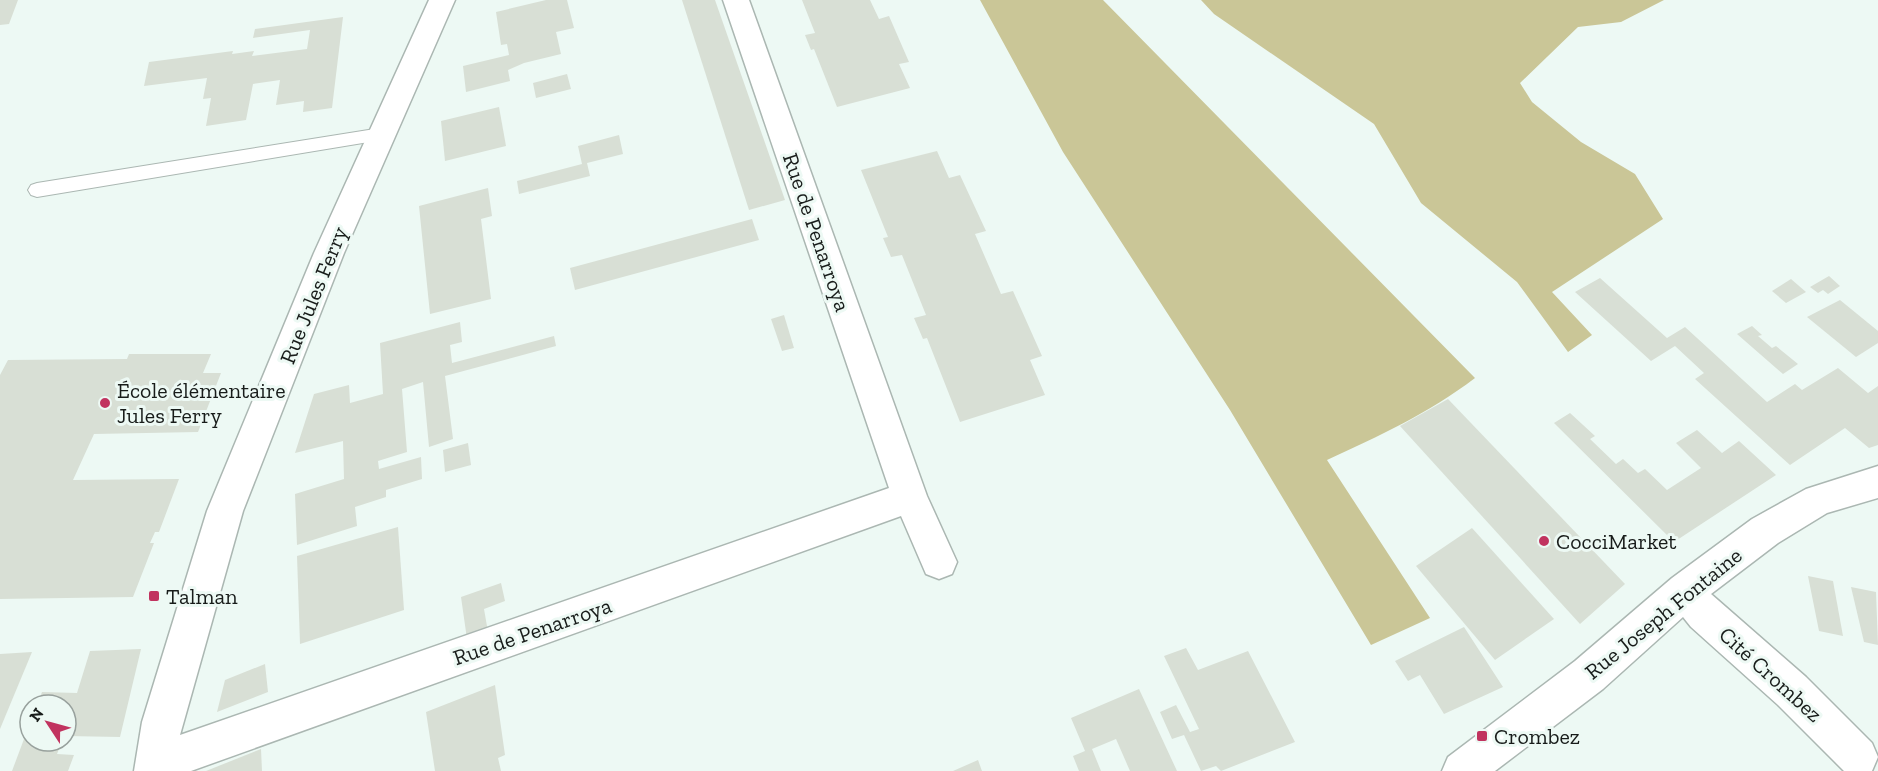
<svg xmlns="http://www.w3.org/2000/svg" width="1878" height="771" font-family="'Zilla Slab',serif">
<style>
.green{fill:#cac697}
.building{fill:#d8dfd5}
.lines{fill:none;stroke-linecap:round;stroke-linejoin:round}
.service-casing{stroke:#abb7b2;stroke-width:2}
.minor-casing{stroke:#abb7b2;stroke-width:3}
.service{fill:#fff;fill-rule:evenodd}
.minor{fill:#fff;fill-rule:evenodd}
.poi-dot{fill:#c1335f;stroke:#edf9f4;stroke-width:2}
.labels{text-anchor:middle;stroke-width:6;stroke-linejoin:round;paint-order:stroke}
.street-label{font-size:22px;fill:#181c1a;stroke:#edf9f4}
.poi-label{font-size:22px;fill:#181c1a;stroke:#edf9f4;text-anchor:start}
</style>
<rect width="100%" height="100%" fill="#edf9f4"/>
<g class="green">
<path d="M980,0h123l372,378c-46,35 -96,58 -148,82l103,158 -59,27 -141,-235 -167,-258z"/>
<polygon points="1201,0 1664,0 1621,22 1578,27 1520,83 1532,102 1581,142 1635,174 1663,219 1552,292 1592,335 1568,352 1517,282 1421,203 1374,124 1214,14"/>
</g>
<g class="building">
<polygon points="0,0 18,0 9,24 0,25"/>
<polygon points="546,0 567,0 574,28 556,32 561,54 524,63 508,70 510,81 466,92 463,66 509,55 507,44 501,45 496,12"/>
<polygon points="682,0 715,0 785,200 749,210"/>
<polygon points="802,0 870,0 879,19 889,16 909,62 899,64 910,88 837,107 814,49 811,50 805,35 815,33"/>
<polygon points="343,17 332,108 303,112 304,101 276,105 280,80 253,84 246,120 206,126 211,98 203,99 207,78 144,86 149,62 233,51 232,54 254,51 252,56 307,49 310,30 253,38 255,29"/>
<polygon points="567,74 571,89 536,98 533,83"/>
<polygon points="499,107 506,146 445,161 441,121"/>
<polygon points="619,135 623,154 587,163 590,176 519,194 517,181 582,164 578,146"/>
<polygon points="937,151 949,178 960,175 986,231 975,234 1001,294 1013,291 1042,356 1030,360 1045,395 960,422 927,338 923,339 914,318 926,315 902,255 891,257 883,238 888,237 861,170"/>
<polygon points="488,188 492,216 481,219 491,299 430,314 419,206"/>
<polygon points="752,219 759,240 575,290 570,268"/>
<polygon points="1829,276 1840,286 1828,294 1823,290 1818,293 1810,287"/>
<polygon points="1600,278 1667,338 1685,327 1767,402 1795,384 1802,390 1838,368 1868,393 1878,386 1878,445 1869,448 1845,428 1790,465 1695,379 1704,373 1675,346 1651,361 1575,292"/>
<polygon points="1791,279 1806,292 1786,303 1772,291"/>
<polygon points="1840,300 1878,331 1878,343 1856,357 1807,317"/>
<polygon points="784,315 794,348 782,351 771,319"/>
<polygon points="460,322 462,342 450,345 452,363 554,336 556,346 445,376 453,439 429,447 423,382 402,389 407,452 378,461 379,469 421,457 422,479 386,490 386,497 355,507 357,526 297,545 295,494 344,479 343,441 295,453 314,394 349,385 350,403 383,394 380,343"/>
<polygon points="1752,326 1762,335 1758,336 1772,348 1776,346 1798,364 1783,374 1737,334"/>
<polygon points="129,354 211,354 203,373 221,373 198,432 94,434 73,480 179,479 159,532 155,532 150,543 154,543 133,597 0,599 0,375 8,360 127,359"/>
<polygon points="1448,399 1625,584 1580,624 1400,426"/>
<polygon points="1570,413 1595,436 1590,439 1616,464 1623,459 1638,473 1645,469 1667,490 1701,468 1676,443 1697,430 1722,453 1739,441 1776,475 1674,542 1554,423"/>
<polygon points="468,443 471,465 445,472 443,450"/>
<polygon points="398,527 404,610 300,644 297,556"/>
<polygon points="1472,528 1554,619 1495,660 1416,566"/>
<polygon points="1808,576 1833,581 1843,636 1819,631"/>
<polygon points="501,583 505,601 484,609 488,632 467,639 461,597"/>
<polygon points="1851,587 1876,592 1878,645 1864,642"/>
<polygon points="1464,627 1503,687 1444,714 1420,675 1408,681 1395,661"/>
<polygon points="1186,648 1198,670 1248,651 1295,742 1221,771 1216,766 1201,771 1184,735 1172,739 1160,712 1176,705 1190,732 1199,729 1164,656"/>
<polygon points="141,649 120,737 66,736 66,705 37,705 42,692 77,693 90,651"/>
<polygon points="32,652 0,729 0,654"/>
<polygon points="265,664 268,692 217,712 225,680"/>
<polygon points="495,685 505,755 498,758 501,771 435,771 426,712"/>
<polygon points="1139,689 1177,771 1130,771 1116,739 1092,749 1101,771 1079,771 1073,756 1085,751 1071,718"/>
<polygon points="30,723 30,741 62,741 57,754 74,755 68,771 12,771"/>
<polygon points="261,749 262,771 206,771"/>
<polygon points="978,760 982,771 953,771"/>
</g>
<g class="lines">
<g class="service-casing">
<polygon id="service" points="381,128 387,130 389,134 387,138 381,140 37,197 31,195 28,190 31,185 37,183"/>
</g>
<g class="minor-casing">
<g id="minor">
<polygon points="429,0 455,0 344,253 243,511 180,735 889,488 723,0 749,0 927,496 957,562 952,574 939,579 926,574 901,516 191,771 134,771 142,722 207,511 314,253"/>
<polygon points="1878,466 1878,498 1827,513 1778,543 1711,594 1806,677 1872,743 1878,757 1872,771 1844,771 1778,705 1691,627 1683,617 1603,689 1495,771 1442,771 1448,757 1575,661 1672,578 1752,519 1806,489"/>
</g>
</g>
<use href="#service" class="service"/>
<use href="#minor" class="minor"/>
</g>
<g class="poi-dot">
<circle cx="105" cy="403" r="6"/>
<circle cx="1544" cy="541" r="6"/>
<rect x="148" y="590" width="12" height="12" rx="3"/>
<rect x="1476" y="730" width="12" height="12" rx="3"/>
</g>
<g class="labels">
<g class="street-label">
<text transform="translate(817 232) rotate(71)" y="8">Rue de Penarroya</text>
<text transform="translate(313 295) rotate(-68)" y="8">Rue Jules Ferry</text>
<text transform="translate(1663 613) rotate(-39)" y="8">Rue Joseph Fontaine</text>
<text transform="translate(532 631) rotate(-19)" y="8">Rue de Penarroya</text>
<text transform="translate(1771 674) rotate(42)" y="8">Cité Crombez</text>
</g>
<g class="poi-label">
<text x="117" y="398">École élémentaire<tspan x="117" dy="25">Jules Ferry</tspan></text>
<text x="1556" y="549">CocciMarket</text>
<text x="166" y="604">Talman</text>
<text x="1494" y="744">Crombez</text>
</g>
</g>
<g transform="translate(48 723) rotate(306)"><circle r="28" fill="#edf9f4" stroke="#98a19d" stroke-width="1.5"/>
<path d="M0-4.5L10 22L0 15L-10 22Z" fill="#c1335f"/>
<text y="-9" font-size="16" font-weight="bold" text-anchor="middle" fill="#181c1a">N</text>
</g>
</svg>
